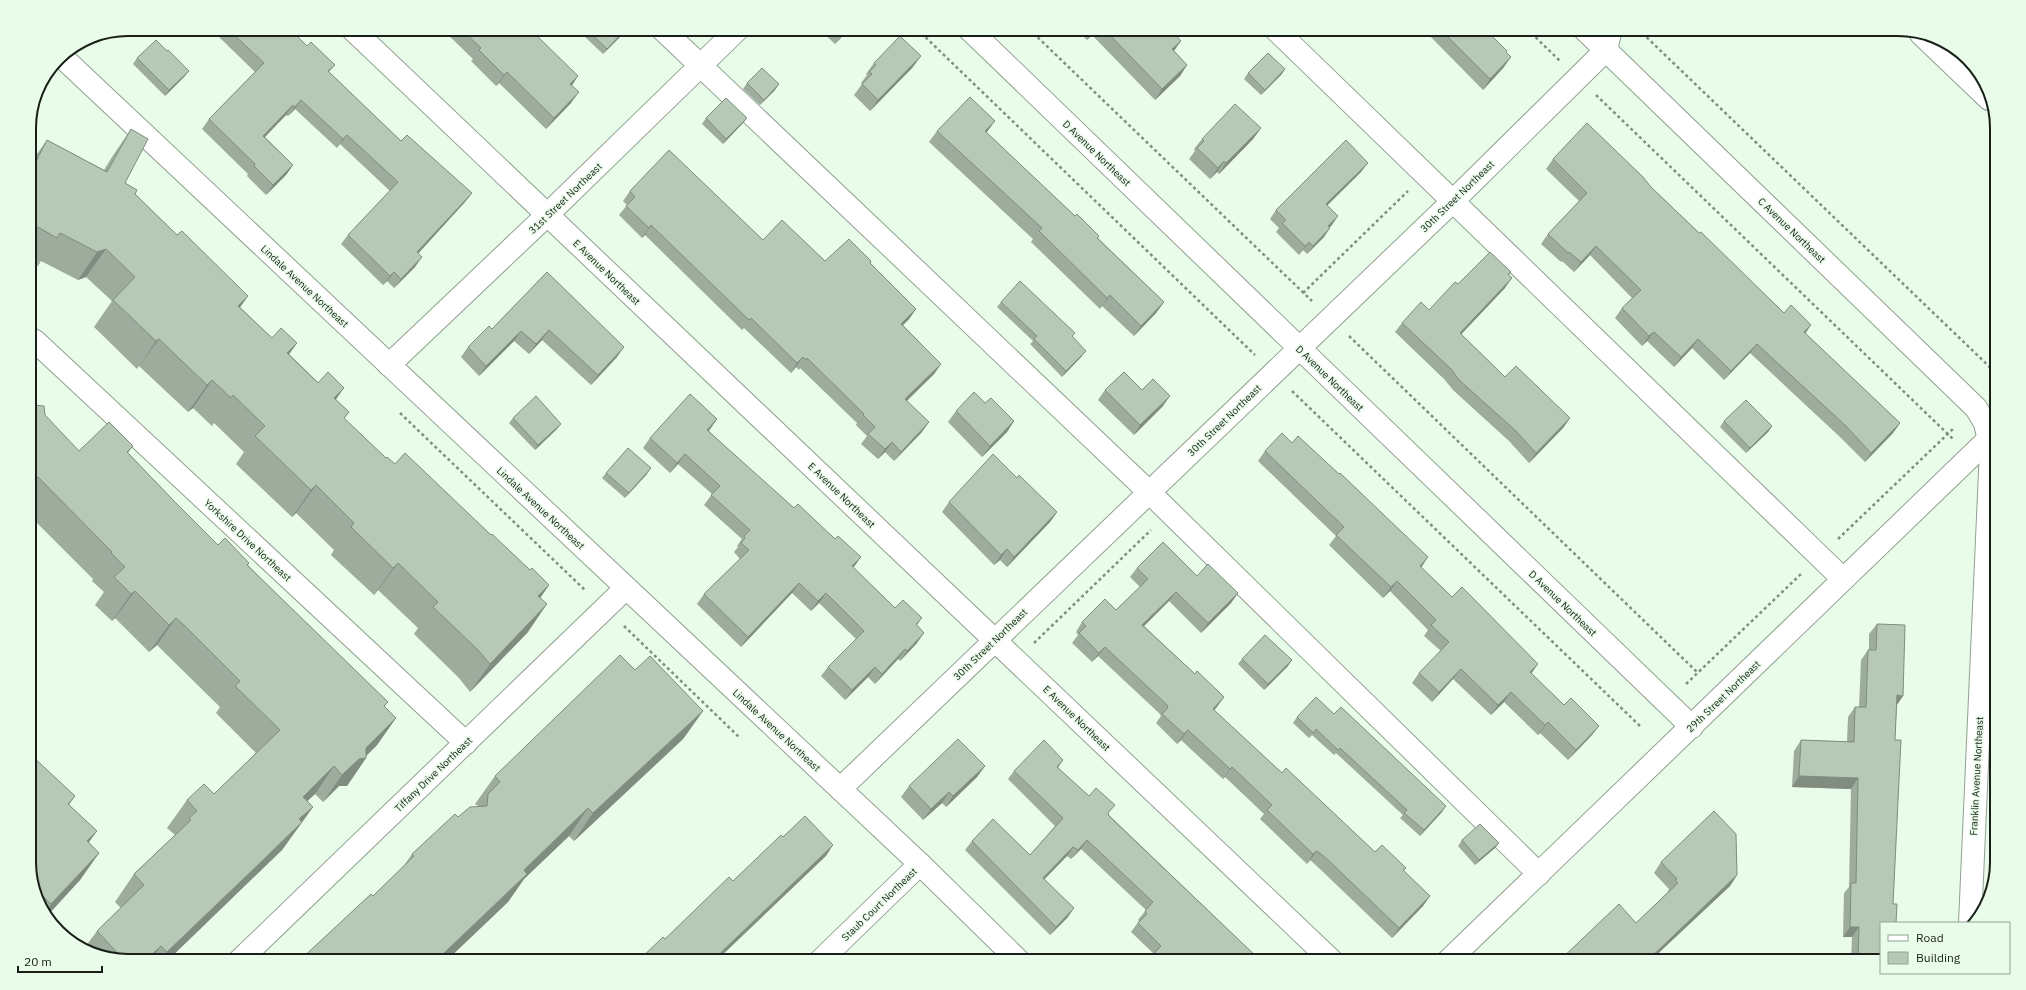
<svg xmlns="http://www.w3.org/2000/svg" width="2026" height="990" font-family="'IBM Plex Sans',sans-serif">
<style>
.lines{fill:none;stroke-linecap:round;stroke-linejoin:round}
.minor-casing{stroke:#90a190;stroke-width:24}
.major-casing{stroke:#90a190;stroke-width:24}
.path{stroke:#818e81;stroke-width:2.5;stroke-dasharray:3 3;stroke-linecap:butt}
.minor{stroke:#fff;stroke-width:22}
.major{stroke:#fff;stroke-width:22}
.wall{fill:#9dac9d}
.shaded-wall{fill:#7f8c7f}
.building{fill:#b6c8b6;stroke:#7f8c7f}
.labels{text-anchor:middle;stroke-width:3;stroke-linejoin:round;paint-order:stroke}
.street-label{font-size:10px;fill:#181f18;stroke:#e9fbe9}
.rim{fill:none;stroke:#181f18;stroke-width:2}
</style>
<rect width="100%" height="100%" fill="#e9fbe9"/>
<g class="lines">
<g class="minor-casing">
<g id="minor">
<polyline points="352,29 1332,961"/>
<polyline points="662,29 1149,492 1539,874"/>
<polyline points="969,29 1692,727"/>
<polyline points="1275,29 1843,579"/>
<polyline points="1584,29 1976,408 1985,423 1991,449 1970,923"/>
<polyline points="1921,34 1989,99"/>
<polyline points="61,56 920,864 1019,961"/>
<polyline points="29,338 35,341 466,743"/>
<polyline points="389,365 547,215 738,29"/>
<polyline points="840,789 1452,202 1606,50 1611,29"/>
<polyline points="239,961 626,588"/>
<polyline points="820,961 920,864"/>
</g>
</g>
<g class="major-casing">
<polyline id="major" points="1448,961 1997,431"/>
</g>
<g class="path">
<polyline points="917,29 1255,355"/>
<polyline points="1029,29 1312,301"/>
<polyline points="1527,29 1560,61"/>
<polyline points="1638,29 1997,374"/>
<polyline points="1596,95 1953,439"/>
<polyline points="1303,293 1408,191"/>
<polyline points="1349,336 1698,673"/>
<polyline points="1292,391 1641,727"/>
<polyline points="400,413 586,591"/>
<polyline points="1838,539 1955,427"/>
<polyline points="624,626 740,738"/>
<polyline points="1034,643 1151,530"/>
<polyline points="1686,684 1801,574"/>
</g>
<use href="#minor" class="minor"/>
<use href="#major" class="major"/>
</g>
<g class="wall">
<polygon points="223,29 290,29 307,46 335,65 329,72 401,141 472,193 465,202 418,254 415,267 394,288 387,281 383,285 341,244 348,235 390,191 340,144 337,148 295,109 288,116 286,115 265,137 293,165 286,175 266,195 247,176 248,174 202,129 209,119 255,72 218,36"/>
<polygon points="442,29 530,29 572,85 571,103 546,129 499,83 496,86 471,61 473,59"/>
<polygon points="819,29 849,29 835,44"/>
<polygon points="1076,29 1170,29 1174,51 1187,65 1180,76 1155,100 1092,35 1087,40"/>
<polygon points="1423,29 1485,29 1506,52 1504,67 1483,90"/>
<polygon points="587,30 621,36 603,54 584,36"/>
<polygon points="137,58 185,76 165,96 133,64"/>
<polygon points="874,63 913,67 870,111 854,95 862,84 861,83 867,75 866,74"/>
<polygon points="1285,69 1281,75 1261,95 1244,79 1248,73"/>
<polygon points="747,83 775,90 760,105 743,89"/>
<polygon points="706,118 747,118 743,123 723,144 702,124"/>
<polygon points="1261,128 1253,139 1219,174 1217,172 1210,179 1189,159 1195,151 1194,149 1202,139"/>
<polygon points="131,129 125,183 135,194 177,235 248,296 240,307 272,338 297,343 289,354 349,412 344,419 386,458 395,464 491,535 530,570 549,585 540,598 528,632 470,692 459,678 414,634 418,628 378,590 374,595 331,555 334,550 296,513 292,517 236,464 244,452 214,423 212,426 193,408 188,412 139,366 137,369 94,327 112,301 86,277 78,280 41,261 38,266 29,261 29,165 47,140 104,170 112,157"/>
<polygon points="937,131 987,133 1075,216 1099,236 1098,238 1164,302 1156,313 1134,336 1102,306 1100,309 1031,242 1033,239 929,142"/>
<polygon points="1553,159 1651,187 1900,423 1893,433 1865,462 1840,437 1750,353 1724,380 1692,348 1674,367 1647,341 1642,346 1615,318 1622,308 1632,298 1590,255 1574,272 1562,261 1561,262 1541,244 1548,234 1579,201 1546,169"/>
<polygon points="1361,172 1327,206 1332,225 1329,227 1324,237 1307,254 1303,250 1299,255 1276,232 1279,228 1270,219 1276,210"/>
<polygon points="630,191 763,240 825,261 871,261 870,263 916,309 909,319 903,325 941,364 934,374 907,401 922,432 894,461 885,452 878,459 861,444 867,436 856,425 857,423 800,368 799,370 796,367 791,373 744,328 742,330 645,235 642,238 619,215 627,205 623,201"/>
<polygon points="547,272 617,357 591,385 542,340 529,354 514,341 479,376 461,357 468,347 492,329"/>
<polygon points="1511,272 1509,275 1505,288 1461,334 1505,377 1570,418 1563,428 1529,463 1509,441 1453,390 1444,379 1395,332 1402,323 1429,310 1458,284"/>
<polygon points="1001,302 1075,333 1072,337 1082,356 1062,377 1030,344 1033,341 997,307"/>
<polygon points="1105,390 1142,390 1163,406 1134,435 1098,400"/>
<polygon points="985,403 1014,421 1007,432 982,457 948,422 956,411"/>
<polygon points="29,404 79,451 133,446 128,453 174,501 218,545 249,563 248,565 396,718 377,745 366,756 366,758 347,786 339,786 323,802 315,794 307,801 313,807 282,850 167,961 128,961 84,951 83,950 97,931 121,908 115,902 134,874 175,835 167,828 187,800 214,794 256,753 216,713 220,707 166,654 157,645 149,652 115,618 112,621 95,605 104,592 92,581 93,579 29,515"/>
<polygon points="513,418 557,429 535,450 509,423"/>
<polygon points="717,419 709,431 853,567 895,608 922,618 917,625 917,643 900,661 898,659 875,684 868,677 845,700 821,676 828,667 856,639 819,603 811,611 792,593 741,647 697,604 704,594 740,559 734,552 738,547 737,546 742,539 704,505 712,494 678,464 670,473 643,448 650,438"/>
<polygon points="1724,421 1772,426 1768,432 1746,453 1720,427"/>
<polygon points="1265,451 1421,567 1564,705 1599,726 1591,736 1568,760 1540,733 1538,735 1504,702 1491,715 1453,679 1432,702 1412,683 1419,673 1441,651 1424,636 1428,630 1390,591 1383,598 1329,545 1336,536 1258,461"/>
<polygon points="606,473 647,474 625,498 602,478"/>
<polygon points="1017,478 1057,512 1050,522 1007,567 1000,560 994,565 942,512 949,502"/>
<polygon points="1137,568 1197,576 1238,593 1231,603 1201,633 1169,601 1144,626 1195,674 1224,697 1214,710 1282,773 1375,852 1406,868 1403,871 1430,896 1423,906 1392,938 1320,869 1310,860 1307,864 1260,819 1264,814 1225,777 1223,779 1181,740 1177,744 1156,723 1161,716 1160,714 1098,656 1092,662 1072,643 1078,635 1076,632 1082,622 1116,610 1140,587 1130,577"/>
<polygon points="1877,624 1903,696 1897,705 1881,961 1851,961 1852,937 1843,937 1844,893 1849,887 1851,789 1792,787 1794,751 1801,740 1847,742 1848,717 1855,707 1859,707 1861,660 1868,650 1869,650 1869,634"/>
<polygon points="1242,659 1288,666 1264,690 1238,664"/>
<polygon points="635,670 703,711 683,739 574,841 569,836 524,879 508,902 446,961 299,961 373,896 403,867 412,854 458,817 478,806 475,804 495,776"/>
<polygon points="1334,714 1442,812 1420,836 1400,818 1403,815 1336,753 1334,755 1312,735 1309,738 1293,723 1297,717"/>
<polygon points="1063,760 1058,768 1108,814 1261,961 1154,954 1131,932 1139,921 1138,920 1146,910 1081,849 1071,859 1067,856 1044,879 1068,917 1050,935 965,850 972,841 1030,855 1055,826 1008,779 1014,771"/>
<polygon points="985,766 977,777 946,807 942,803 923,820 901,797 909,786"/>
<polygon points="69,805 97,831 89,842 99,853 80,880 46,917 29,869"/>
<polygon points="1462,840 1499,843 1495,848 1475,865 1458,846"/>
<polygon points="1661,862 1737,875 1730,886 1650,961 1559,961 1636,923 1668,892 1668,891 1669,889 1654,873"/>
</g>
<g class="shaded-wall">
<polygon points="847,29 849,29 835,44 843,33"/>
<polygon points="1095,29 1096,29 1092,35 1087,40"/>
<polygon points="625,30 621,36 603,54 607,49"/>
<polygon points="1181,41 1174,51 1172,49"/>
<polygon points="921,56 913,67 870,111 878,100"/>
<polygon points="1511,57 1504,67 1483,90 1490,79"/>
<polygon points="1187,65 1180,76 1155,100 1162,89"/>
<polygon points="1285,69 1281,75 1261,95 1265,90"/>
<polygon points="189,71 185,76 165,96 169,90"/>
<polygon points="507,72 499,83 496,86 504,75"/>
<polygon points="578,76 571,87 570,84"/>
<polygon points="779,84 775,90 760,105 764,100"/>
<polygon points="579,92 571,103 546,129 554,118"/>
<polygon points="301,100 295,109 288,116 295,107"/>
<polygon points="293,105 286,115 257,145 263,136"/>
<polygon points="747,118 743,123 723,144 726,139"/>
<polygon points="995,121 987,132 978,142 985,131"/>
<polygon points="1261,128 1253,139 1219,174 1226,163"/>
<polygon points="347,135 340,144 337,148 343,139"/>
<polygon points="1224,161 1217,172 1210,179 1218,168"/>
<polygon points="1368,163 1361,172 1319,213 1326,204"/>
<polygon points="293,165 286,175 266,195 273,185"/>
<polygon points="472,193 465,202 410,262 417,252"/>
<polygon points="1338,216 1332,225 1322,235 1328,226"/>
<polygon points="651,225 645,235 642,238 649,228"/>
<polygon points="1330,228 1324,237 1307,254 1313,246"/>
<polygon points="1309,242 1303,250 1299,255 1305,246"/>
<polygon points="1596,246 1590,255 1574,272 1581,262"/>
<polygon points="106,249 86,277 78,280 97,252"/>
<polygon points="422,257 415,267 394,288 401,279"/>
<polygon points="394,272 387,281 383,285 390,276"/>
<polygon points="1512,278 1505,288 1453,343 1460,333"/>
<polygon points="1110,295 1102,306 1100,309 1107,298"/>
<polygon points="248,296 229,323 238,306"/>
<polygon points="1164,302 1156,313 1134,336 1141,326"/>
<polygon points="916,309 909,319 894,334 901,324"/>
<polygon points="1811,325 1805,334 1804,332"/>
<polygon points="549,330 542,340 529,354 536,344"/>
<polygon points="521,331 514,341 479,376 486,366"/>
<polygon points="1654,332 1647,341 1642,346 1649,336"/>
<polygon points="159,339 139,366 137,369 156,341"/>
<polygon points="1698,339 1692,348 1674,367 1681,357"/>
<polygon points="297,343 278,370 287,353"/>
<polygon points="1757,344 1750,353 1724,380 1731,371"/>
<polygon points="624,347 617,357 591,385 598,375"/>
<polygon points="1086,351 1082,356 1062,377 1066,371"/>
<polygon points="803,357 796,367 791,373 797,363"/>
<polygon points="941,364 934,374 898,409 905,399"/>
<polygon points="212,380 193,408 188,412 207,385"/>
<polygon points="344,388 325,415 334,398"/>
<polygon points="1170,396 1163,406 1134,435 1140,425"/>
<polygon points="1570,418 1563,428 1529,463 1536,453"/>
<polygon points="717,419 710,429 700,440 707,430"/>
<polygon points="1014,421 1007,432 982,457 990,446"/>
<polygon points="929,422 922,432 894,461 901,452"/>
<polygon points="1900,423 1893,433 1865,462 1871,453"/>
<polygon points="561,424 557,429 535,450 538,445"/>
<polygon points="1772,426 1768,432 1746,453 1750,448"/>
<polygon points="892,442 885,452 878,459 885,449"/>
<polygon points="685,454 678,464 670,473 677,463"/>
<polygon points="651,468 647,474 625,498 629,493"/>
<polygon points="38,477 29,488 29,485"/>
<polygon points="316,485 296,513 292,517 311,490"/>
<polygon points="1057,512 1050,522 1007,567 1014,557"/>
<polygon points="1007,549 1000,560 994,565 1001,555"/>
<polygon points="861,557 854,567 852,566"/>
<polygon points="1428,557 1421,568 1420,566"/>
<polygon points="398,563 378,590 374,595 393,568"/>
<polygon points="1397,581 1390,591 1383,598 1391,587"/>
<polygon points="799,583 792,593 741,647 748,637"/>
<polygon points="549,585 530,613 538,596"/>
<polygon points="135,591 115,618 112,621 131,594"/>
<polygon points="1176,592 1169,601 1136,634 1142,625"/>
<polygon points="826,593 819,603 811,611 818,601"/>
<polygon points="1238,593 1231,603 1201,633 1208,623"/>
<polygon points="547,604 528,632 470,692 490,664"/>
<polygon points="176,618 157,645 149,652 169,625"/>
<polygon points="924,633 917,643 900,661 907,651"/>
<polygon points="1105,647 1098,656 1092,662 1099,653"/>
<polygon points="905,649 898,659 875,684 882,674"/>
<polygon points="1292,660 1288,666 1264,690 1268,684"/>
<polygon points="1538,664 1531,674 1530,672"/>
<polygon points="875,667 868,677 845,700 852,690"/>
<polygon points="1461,669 1453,679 1432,702 1439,692"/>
<polygon points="1511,692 1504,702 1491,715 1498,705"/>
<polygon points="1897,695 1903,696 1896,706"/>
<polygon points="1224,697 1217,707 1206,719 1213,709"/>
<polygon points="703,711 683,739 574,841 593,813"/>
<polygon points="396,718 377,745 364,758 366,758 347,786 339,786 323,802 342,775 366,748"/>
<polygon points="1548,722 1540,733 1538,735 1545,725"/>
<polygon points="1599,726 1591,736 1568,760 1576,750"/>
<polygon points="1188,730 1181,740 1177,744 1184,734"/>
<polygon points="334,766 315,794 283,824 303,797"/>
<polygon points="985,766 977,777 946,807 953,796"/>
<polygon points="1232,767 1225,777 1223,779 1230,769"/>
<polygon points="1799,776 1858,778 1851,789 1792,787"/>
<polygon points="949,792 942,803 923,820 931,809"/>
<polygon points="75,796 56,824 68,804"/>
<polygon points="1446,806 1442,812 1420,836 1424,830"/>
<polygon points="313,807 282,850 167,961 161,961 167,952 299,819"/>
<polygon points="588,808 569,836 524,879 508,902 446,961 439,961 443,954 524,870"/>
<polygon points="97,831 77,858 87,841"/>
<polygon points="1087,840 1081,849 1071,859 1078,850"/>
<polygon points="1499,843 1495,848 1475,865 1479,860"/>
<polygon points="833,845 826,856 716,961 712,961"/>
<polygon points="1073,847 1067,856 1037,887 1043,878"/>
<polygon points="1317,851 1310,860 1307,864 1313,854"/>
<polygon points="99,853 80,880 46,917 45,914 51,904"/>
<polygon points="1737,875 1730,886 1650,961 1647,961"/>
<polygon points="1430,896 1423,906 1392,938 1399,928"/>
<polygon points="1074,908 1068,917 1050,935 1056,927"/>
<polygon points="1850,927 1859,927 1852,937 1843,937"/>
<polygon points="161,946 150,961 145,961"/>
</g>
<g class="building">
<polygon points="228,29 290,29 307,46 311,42 335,65 328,71 401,141 407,135 472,193 417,252 422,257 401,279 394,272 390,276 348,235 398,182 347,135 343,139 301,100 295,107 293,105 263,136 293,165 273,185 254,166 255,164 209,119 264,63"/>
<polygon points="461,29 530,29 578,76 570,84 579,92 554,118 507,72 504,75 479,50 481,48"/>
<polygon points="589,29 623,29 625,30 607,49 587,30"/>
<polygon points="838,29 847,29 843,33"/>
<polygon points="1104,29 1170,29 1181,41 1172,49 1187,65 1162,89"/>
<polygon points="1440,29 1485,29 1507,51 1506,52 1511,57 1490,79"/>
<polygon points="900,36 921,56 878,100 862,84 872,74 869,72 876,65 874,63"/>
<polygon points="156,40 167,51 168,50 189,71 169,90 137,58"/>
<polygon points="1268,53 1285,69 1265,90 1248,73"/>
<polygon points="762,68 779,84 764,100 747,83"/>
<polygon points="970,97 995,121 985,131 1075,216 1077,214 1099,236 1097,238 1164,302 1141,326 1110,295 1107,298 1039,231 1042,228 937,131"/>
<polygon points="726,98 747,118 726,139 706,118"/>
<polygon points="1235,104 1261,128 1226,163 1224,161 1218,168 1197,148 1204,141 1202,139"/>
<polygon points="1587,123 1643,177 1651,187 1699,233 1701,232 1784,313 1791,305 1811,325 1804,332 1900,423 1871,453 1847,427 1757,344 1731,371 1698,339 1681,357 1654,332 1649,336 1622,308 1641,290 1596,246 1581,262 1569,252 1568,253 1548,234 1587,193 1553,159"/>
<polygon points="131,129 148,139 125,183 137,190 135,194 177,235 182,231 248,296 238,306 272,338 281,328 297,343 287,353 318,383 328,372 344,388 334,398 349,412 344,418 386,458 387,457 395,464 405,453 491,535 492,534 530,570 532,568 549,585 538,596 547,604 490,664 478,650 433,607 438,602 398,563 393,568 351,527 354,523 316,485 311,490 255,436 265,426 233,395 231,398 212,380 207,385 159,339 156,341 113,300 135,277 106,249 97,252 60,233 57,238 29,222 29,175 47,140 107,172"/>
<polygon points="1346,140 1368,163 1326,204 1338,216 1328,226 1330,228 1313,246 1309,242 1305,246 1282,223 1286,220 1276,210"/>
<polygon points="669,150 763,240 782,220 825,261 849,239 871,261 870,263 916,309 901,324 941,364 905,399 929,422 901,452 892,442 885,449 868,434 875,427 863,415 864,414 807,358 806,360 803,357 797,363 751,318 749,320 651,225 649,228 626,206 635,197 630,191"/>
<polygon points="1490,252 1511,272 1508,274 1512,278 1460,333 1505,377 1516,366 1570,418 1536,453 1516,431 1459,380 1451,369 1402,323 1421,302 1429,310 1455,282 1458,284"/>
<polygon points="547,272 624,347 598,375 549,330 536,344 521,331 486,366 468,347 489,326 492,329"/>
<polygon points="1020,281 1075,333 1072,336 1086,351 1066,371 1034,339 1037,336 1001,302"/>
<polygon points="1124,372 1142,390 1153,379 1170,396 1140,425 1105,390"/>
<polygon points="974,392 985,403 991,398 1014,421 990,446 956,411"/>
<polygon points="690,394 717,419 707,430 794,508 798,504 835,539 838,536 861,557 852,566 895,608 903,600 922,618 916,624 924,633 907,651 905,649 882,674 875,667 852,690 828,667 864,631 826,593 818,601 799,583 748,637 704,594 749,550 741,543 745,538 744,536 750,530 711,495 720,486 685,454 677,463 650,438"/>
<polygon points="536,396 561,424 538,445 513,418"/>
<polygon points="1746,400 1772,426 1750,448 1724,421"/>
<polygon points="29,404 31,405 44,406 45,415 79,451 109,422 133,446 127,452 174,501 218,545 225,538 249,563 247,565 388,702 384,706 396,718 366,748 366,758 359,759 342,775 334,766 303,797 313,807 299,819 302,822 260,863 167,952 161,946 145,961 128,961 124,960 97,931 144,885 134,874 191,820 189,818 197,811 187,800 204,784 214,794 280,730 235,686 240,681 185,626 176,618 169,625 135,591 131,594 114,577 125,567 111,553 112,552 38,477 29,485"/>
<polygon points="1282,433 1292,443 1298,436 1339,474 1340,473 1428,557 1420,566 1452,597 1462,587 1538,664 1530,672 1564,705 1571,698 1599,726 1576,750 1548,722 1545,725 1511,692 1498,705 1461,669 1439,692 1419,673 1449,642 1431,625 1436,620 1397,581 1391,587 1336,535 1344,527 1265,451"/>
<polygon points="628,448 651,468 629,493 606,473"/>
<polygon points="993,454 1017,478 1019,475 1057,512 1014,557 1007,549 1001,555 949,502"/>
<polygon points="1163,542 1197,576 1208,564 1238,593 1208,623 1176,592 1142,625 1195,674 1197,671 1222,695 1224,697 1213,709 1282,773 1286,768 1375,852 1382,845 1406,868 1403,870 1430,896 1399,928 1327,859 1317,851 1313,854 1267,810 1272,805 1232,767 1230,769 1188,730 1184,734 1162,714 1168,708 1167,705 1105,647 1099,653 1079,633 1086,626 1082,622 1105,599 1116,610 1148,579 1137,568"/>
<polygon points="1877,624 1905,625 1903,696 1897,695 1895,740 1901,740 1893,904 1897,904 1896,923 1881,923 1881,961 1858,961 1859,927 1850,927 1851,883 1856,883 1858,778 1799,776 1801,740 1854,742 1855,707 1866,707 1868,650 1876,650"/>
<polygon points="1265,635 1292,660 1268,684 1242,659"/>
<polygon points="620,655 635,670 650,656 703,711 593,813 588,808 524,870 527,874 443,954 445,956 439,961 299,961 371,894 373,896 414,856 412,854 455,814 458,817 470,807 487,806 488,794 500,782 495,776"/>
<polygon points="1316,697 1334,714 1341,707 1446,806 1424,830 1404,813 1407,810 1340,748 1338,750 1316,729 1313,733 1297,717"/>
<polygon points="958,739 985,766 953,796 949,792 931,809 909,786"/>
<polygon points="1044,740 1063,760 1057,767 1089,796 1096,788 1115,805 1108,813 1109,816 1261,961 1147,961 1161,946 1138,923 1147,914 1145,911 1153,902 1087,840 1078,850 1073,847 1043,878 1074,908 1056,927 972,841 993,819 1030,855 1063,818 1014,771"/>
<polygon points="29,753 75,796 68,804 97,831 87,841 99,853 51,904 37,891 29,869"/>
<polygon points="1714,811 1736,834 1737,875 1647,961 1559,961 1619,904 1636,923 1678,883 1675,880 1677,879 1661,862"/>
<polygon points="805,816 833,845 712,961 638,961 663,937 665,939 729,877 733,881 781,835 783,837"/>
<polygon points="1480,824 1499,843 1479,860 1462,840"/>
</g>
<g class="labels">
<g class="street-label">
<text transform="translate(1097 153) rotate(44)" y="4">D Avenue Northeast</text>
<text transform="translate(1457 196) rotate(-44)" y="4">30th Street Northeast</text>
<text transform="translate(565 198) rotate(-44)" y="4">31st Street Northeast</text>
<text transform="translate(1792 230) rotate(44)" y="4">C Avenue Northeast</text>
<text transform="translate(607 272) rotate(44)" y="4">E Avenue Northeast</text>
<text transform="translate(305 286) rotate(43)" y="4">Lindale Avenue Northeast</text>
<text transform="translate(1330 378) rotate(44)" y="4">D Avenue Northeast</text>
<text transform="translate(1224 420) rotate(-44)" y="4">30th Street Northeast</text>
<text transform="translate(842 495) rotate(44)" y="4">E Avenue Northeast</text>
<text transform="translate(541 508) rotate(43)" y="4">Lindale Avenue Northeast</text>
<text transform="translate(248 540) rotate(43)" y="4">Yorkshire Drive Northeast</text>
<text transform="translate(1563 603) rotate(44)" y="4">D Avenue Northeast</text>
<text transform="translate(990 644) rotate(-44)" y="4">30th Street Northeast</text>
<text transform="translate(1723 696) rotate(-44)" y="4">29th Street Northeast</text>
<text transform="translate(1077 718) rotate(44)" y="4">E Avenue Northeast</text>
<text transform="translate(777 730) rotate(43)" y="4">Lindale Avenue Northeast</text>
<text transform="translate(433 774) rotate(-44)" y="4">Tiffany Drive Northeast</text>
<text transform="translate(1976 776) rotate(-87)" y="4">Franklin Avenue Northeast</text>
<text transform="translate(879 904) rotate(-44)" y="4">Staub Court Northeast</text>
</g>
</g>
<path d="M0 0H2026V990H0ZM128 36H1898A92 92 0 0 1 1990 128V862A92 92 0 0 1 1898 954H128A92 92 0 0 1 36 862V128A92 92 0 0 1 128 36Z" fill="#e9fbe9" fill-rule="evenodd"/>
<path class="rim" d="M128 36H1898A92 92 0 0 1 1990 128V862A92 92 0 0 1 1898 954H128A92 92 0 0 1 36 862V128A92 92 0 0 1 128 36Z"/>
<rect x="1880" y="922" width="130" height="52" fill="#e9fbe9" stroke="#95a395"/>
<rect x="1888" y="935" width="20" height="6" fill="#ffffff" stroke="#95a395"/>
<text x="1916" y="942" font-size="12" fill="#181f18">Road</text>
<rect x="1888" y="952" width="20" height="12" fill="#b6c8b6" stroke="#95a395"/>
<text x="1916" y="962" font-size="12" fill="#181f18">Building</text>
<path d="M18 966v6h84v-6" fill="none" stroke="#181f18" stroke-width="2"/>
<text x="24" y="966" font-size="12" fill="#181f18" stroke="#e9fbe9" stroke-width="3" paint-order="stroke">20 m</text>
</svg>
